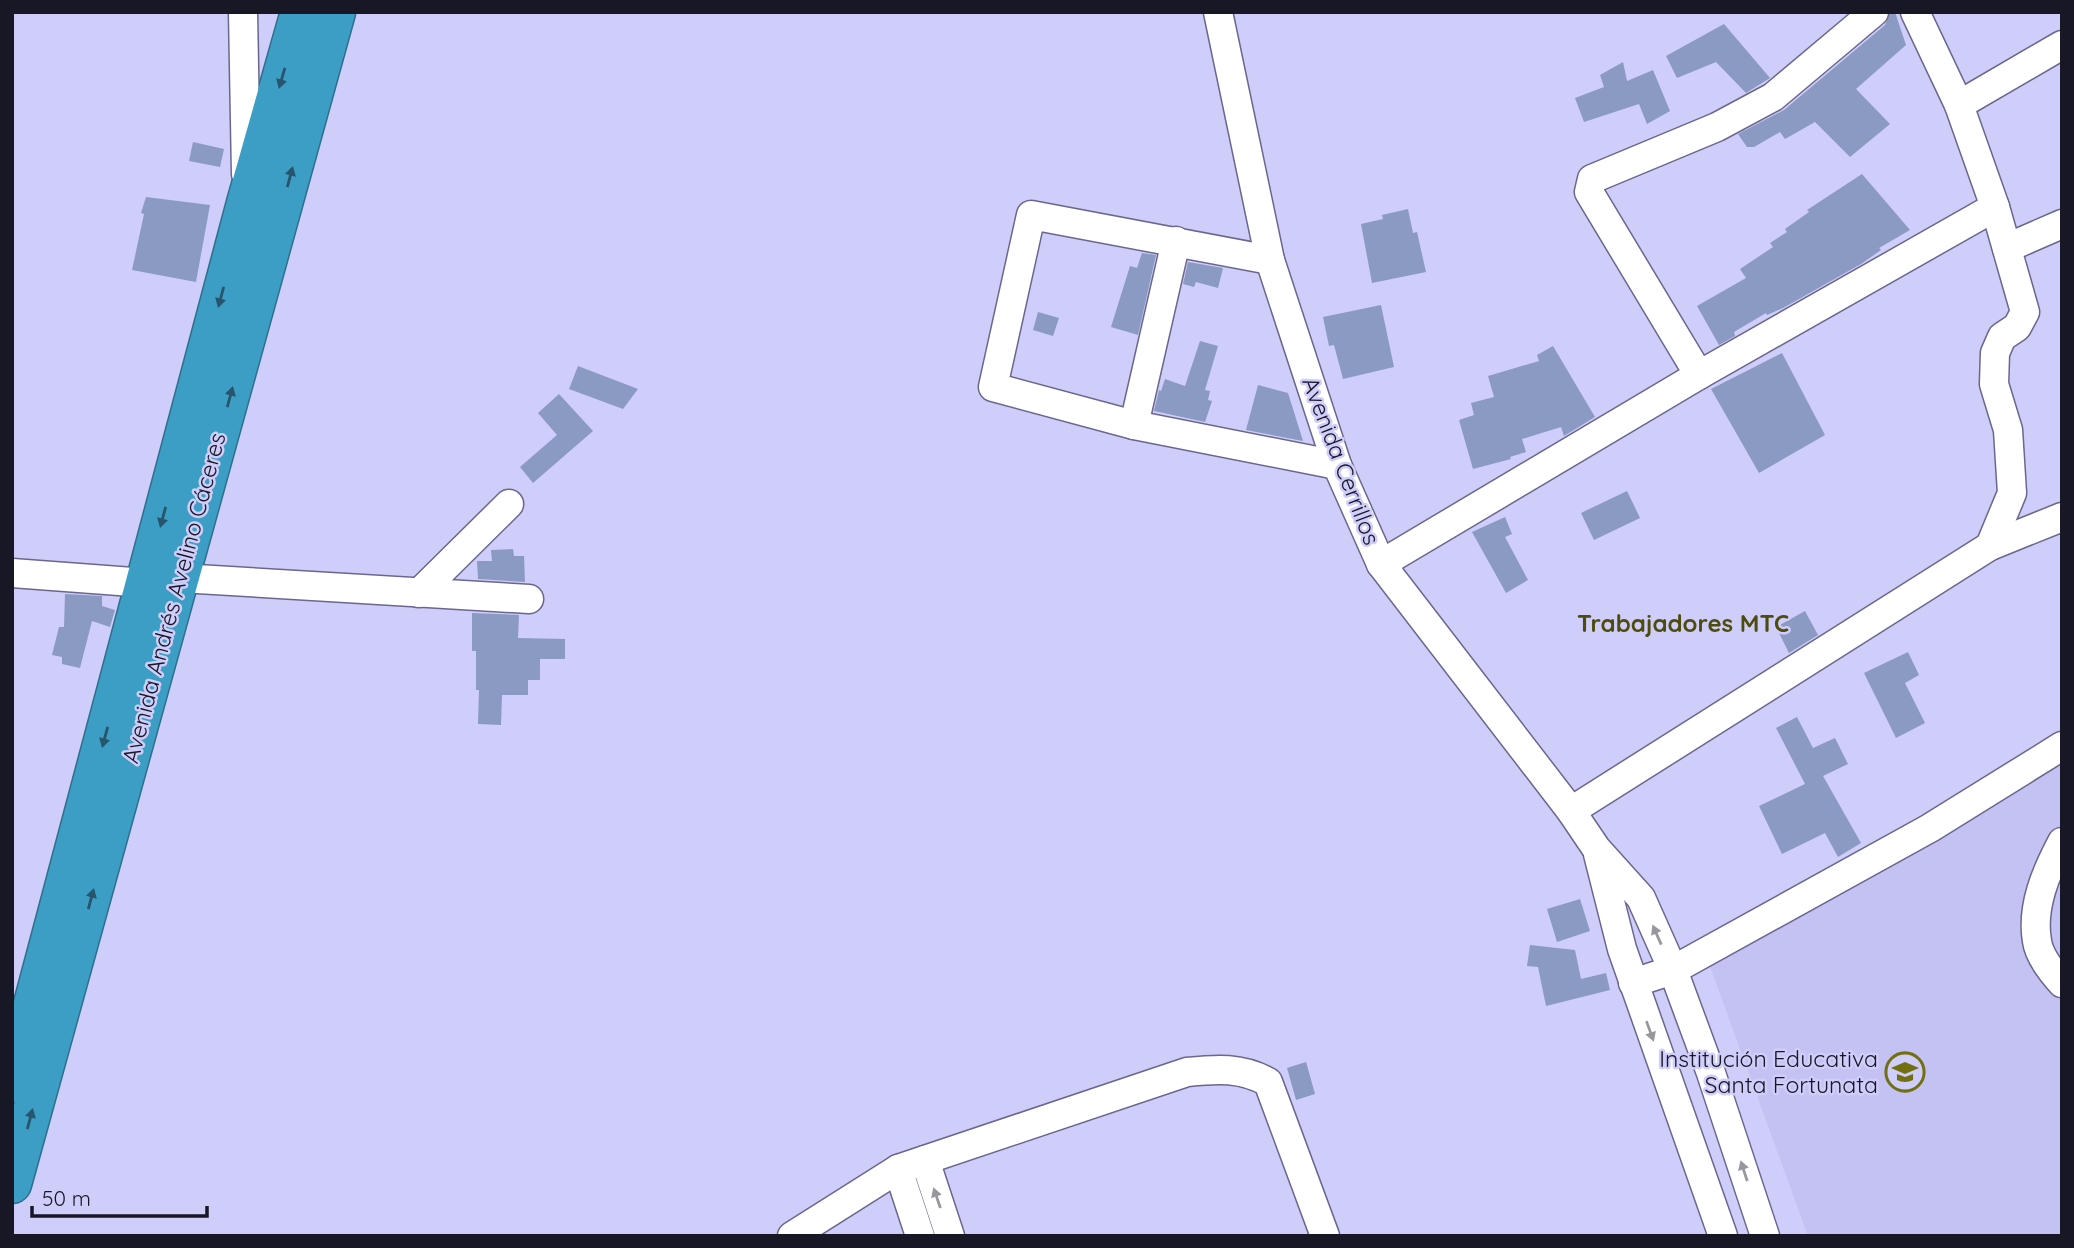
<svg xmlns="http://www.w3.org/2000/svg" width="2074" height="1248" font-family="Quicksand,sans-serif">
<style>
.built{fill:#c4c1f3}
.building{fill:#8a9ac2}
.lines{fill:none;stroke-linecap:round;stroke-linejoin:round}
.minor-casing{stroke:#6a678e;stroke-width:31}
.highway-casing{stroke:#2f6f8d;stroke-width:41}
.minor{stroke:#fff;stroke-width:28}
.highway{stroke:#3c9ec4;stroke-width:38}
.oneway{fill:#28546d}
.oneway2{fill:#97979d}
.labels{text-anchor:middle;stroke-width:5;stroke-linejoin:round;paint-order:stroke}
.street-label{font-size:23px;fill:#181726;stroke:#cfcdf9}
.poi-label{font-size:23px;fill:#181726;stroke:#cfcdf9;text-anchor:end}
.neighbourhood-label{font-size:24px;font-weight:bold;fill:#4e4c0d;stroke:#cfcdf9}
</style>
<rect width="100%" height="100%" fill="#cfcdf9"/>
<polygon class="built" points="2062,763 2062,1236 1808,1236 1707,958"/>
<g class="building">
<polygon points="1890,12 1895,12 1906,45 1856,89 1890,124 1850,157 1815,122 1785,139 1780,132 1754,147 1747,147 1738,134 1784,110 1885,25"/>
<polygon points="1724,24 1770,78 1746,93 1716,62 1677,78 1666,56"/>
<polygon points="1623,62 1627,81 1653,70 1670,111 1647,124 1639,104 1584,122 1575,98 1604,87 1600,75"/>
<polygon points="193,142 224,149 220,167 189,161"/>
<polygon points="1862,174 1910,230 1879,248 1881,250 1861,264 1783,308 1767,315 1766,313 1734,332 1735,336 1719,345 1697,306 1746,278 1740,269 1773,247 1770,243 1787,232 1785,229 1809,212 1807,210"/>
<polygon points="146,197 210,205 196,282 132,270 144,214 141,213"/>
<polygon points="1408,209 1413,233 1417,232 1426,272 1372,283 1361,224 1383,219 1382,215"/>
<polygon points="1142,253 1156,255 1138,335 1111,327 1130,266 1137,268"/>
<polygon points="1188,262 1223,268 1218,288 1196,282 1194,287 1183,284"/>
<polygon points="1381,305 1394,367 1343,379 1334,345 1329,346 1323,317"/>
<polygon points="1038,312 1059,318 1053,336 1033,330"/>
<polygon points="1200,341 1218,346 1205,390 1210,391 1208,400 1212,401 1205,422 1154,411 1159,390 1161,391 1165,379 1185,386"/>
<polygon points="1553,346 1595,417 1564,436 1561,427 1522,439 1526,452 1510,457 1511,459 1473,469 1459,420 1474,415 1471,403 1494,397 1488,376 1539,361 1537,355"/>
<polygon points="1782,353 1825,435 1759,473 1711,389"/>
<polygon points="578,366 638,389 623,409 569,389"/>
<polygon points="1258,385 1288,393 1303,441 1246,430"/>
<polygon points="559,394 593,431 533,483 520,467 557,435 538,413"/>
<polygon points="1627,491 1640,518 1594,540 1581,513"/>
<polygon points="1505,517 1512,534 1505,537 1528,580 1506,593 1472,532"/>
<polygon points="513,549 514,556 524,556 525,582 478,579 477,561 492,561 491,550"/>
<polygon points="65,594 102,596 102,606 115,610 110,627 92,621 80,668 62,664 62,657 52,655 59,627 64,627"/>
<polygon points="1805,611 1818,635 1789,653 1776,627"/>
<polygon points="472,613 519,615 518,638 565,639 565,659 540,659 540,680 528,680 528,695 502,695 501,725 478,724 479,690 476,690 476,651 472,651"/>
<polygon points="1908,652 1919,675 1905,683 1925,723 1896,738 1864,673"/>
<polygon points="1797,717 1813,748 1835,738 1848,764 1823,776 1861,843 1838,857 1825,833 1782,854 1759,806 1805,784 1776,728"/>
<polygon points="1580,899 1590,931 1557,942 1547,909"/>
<polygon points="1530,945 1575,950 1581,979 1606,973 1610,990 1546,1006 1538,967 1527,966"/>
<polygon points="1306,1062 1315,1094 1296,1100 1287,1068"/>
</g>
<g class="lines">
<g class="minor-casing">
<g id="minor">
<polyline points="243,12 246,174"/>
<polyline points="1218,12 1270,260 1337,465 1381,564 1571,811 1596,848 1641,898 1673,970 1711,1073 1765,1236"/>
<polyline points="1915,12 1959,105 1995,207 2025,312 2017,327 2002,337 1995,353 1994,384 2008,430 2012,493 1990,546"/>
<polyline points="1959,105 2062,45"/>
<polyline points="2007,248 2062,224"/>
<polyline points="1270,260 1031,215 993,387 1134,425 1337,465"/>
<polyline points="1699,375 1589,192 1592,179 1717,127 1773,97 1874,12"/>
<polyline points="1134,425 1176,241"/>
<polyline points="1381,564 1699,375 1995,207"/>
<polyline points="12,573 146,583 180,578 529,599"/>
<polyline points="419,593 509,504"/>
<polyline points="1571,811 1990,546 2062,517"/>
<path d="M2062,842c-16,30 -31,65 -25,99 2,15 15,31 25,42"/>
<polyline points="1598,854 1622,949 1723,1236"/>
<polyline points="1633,983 1673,970 1930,828 2062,746"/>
<polyline points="925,1160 950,1236"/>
<polyline points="898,1169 920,1236"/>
<path d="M792,1236l106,-67 289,-97c30,-3 54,-5 81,10l57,154"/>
</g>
</g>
<g class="highway-casing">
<g id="highway">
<polyline points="12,1083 246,203 300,12"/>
<polyline points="12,1184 336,12"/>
</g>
</g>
<use href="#minor" class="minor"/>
<use href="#highway" class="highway"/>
</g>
<defs><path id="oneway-solid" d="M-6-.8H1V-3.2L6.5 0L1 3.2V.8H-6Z" transform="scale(1.75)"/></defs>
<g class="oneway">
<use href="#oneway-solid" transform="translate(282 78) rotate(106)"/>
<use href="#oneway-solid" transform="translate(290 177) rotate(-75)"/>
<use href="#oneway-solid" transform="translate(221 297) rotate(105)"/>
<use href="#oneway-solid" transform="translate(230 397) rotate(-75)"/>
<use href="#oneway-solid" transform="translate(163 517) rotate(105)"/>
<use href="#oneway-solid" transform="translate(105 737) rotate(105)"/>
<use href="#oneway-solid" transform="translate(91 899) rotate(-75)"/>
<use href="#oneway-solid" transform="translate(30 1119) rotate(-75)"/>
</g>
<g class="oneway2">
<use href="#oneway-solid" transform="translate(1657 935) rotate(-114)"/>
<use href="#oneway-solid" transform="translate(1650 1031) rotate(70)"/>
<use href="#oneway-solid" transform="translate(1744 1171) rotate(-108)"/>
<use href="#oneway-solid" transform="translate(937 1198) rotate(-109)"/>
</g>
<defs>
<g id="school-ring" transform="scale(2.0125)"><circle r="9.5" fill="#cfcdf9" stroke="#726f10" stroke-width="1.5"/><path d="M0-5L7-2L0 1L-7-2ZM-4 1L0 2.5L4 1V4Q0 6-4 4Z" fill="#726f10"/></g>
</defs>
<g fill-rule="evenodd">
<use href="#school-ring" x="1905" y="1072"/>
</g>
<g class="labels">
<g class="street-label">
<text transform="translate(1341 461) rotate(69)" y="8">Avenida Cerrillos</text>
<text transform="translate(174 598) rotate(-75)" y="8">Avenida Andrés Avelino Cáceres</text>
</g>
<g class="poi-label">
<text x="1878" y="1067">Institución Educativa<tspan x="1878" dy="26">Santa Fortunata</tspan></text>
</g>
<g class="neighbourhood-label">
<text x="1683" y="632">Trabajadores MTC</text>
</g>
</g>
<rect width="2074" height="1248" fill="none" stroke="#181726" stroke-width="28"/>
<path d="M32 1206v10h175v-10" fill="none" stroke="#181726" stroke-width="3.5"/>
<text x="42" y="1206" font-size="21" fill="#181726" stroke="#cfcdf9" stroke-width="5" paint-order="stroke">50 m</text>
</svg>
